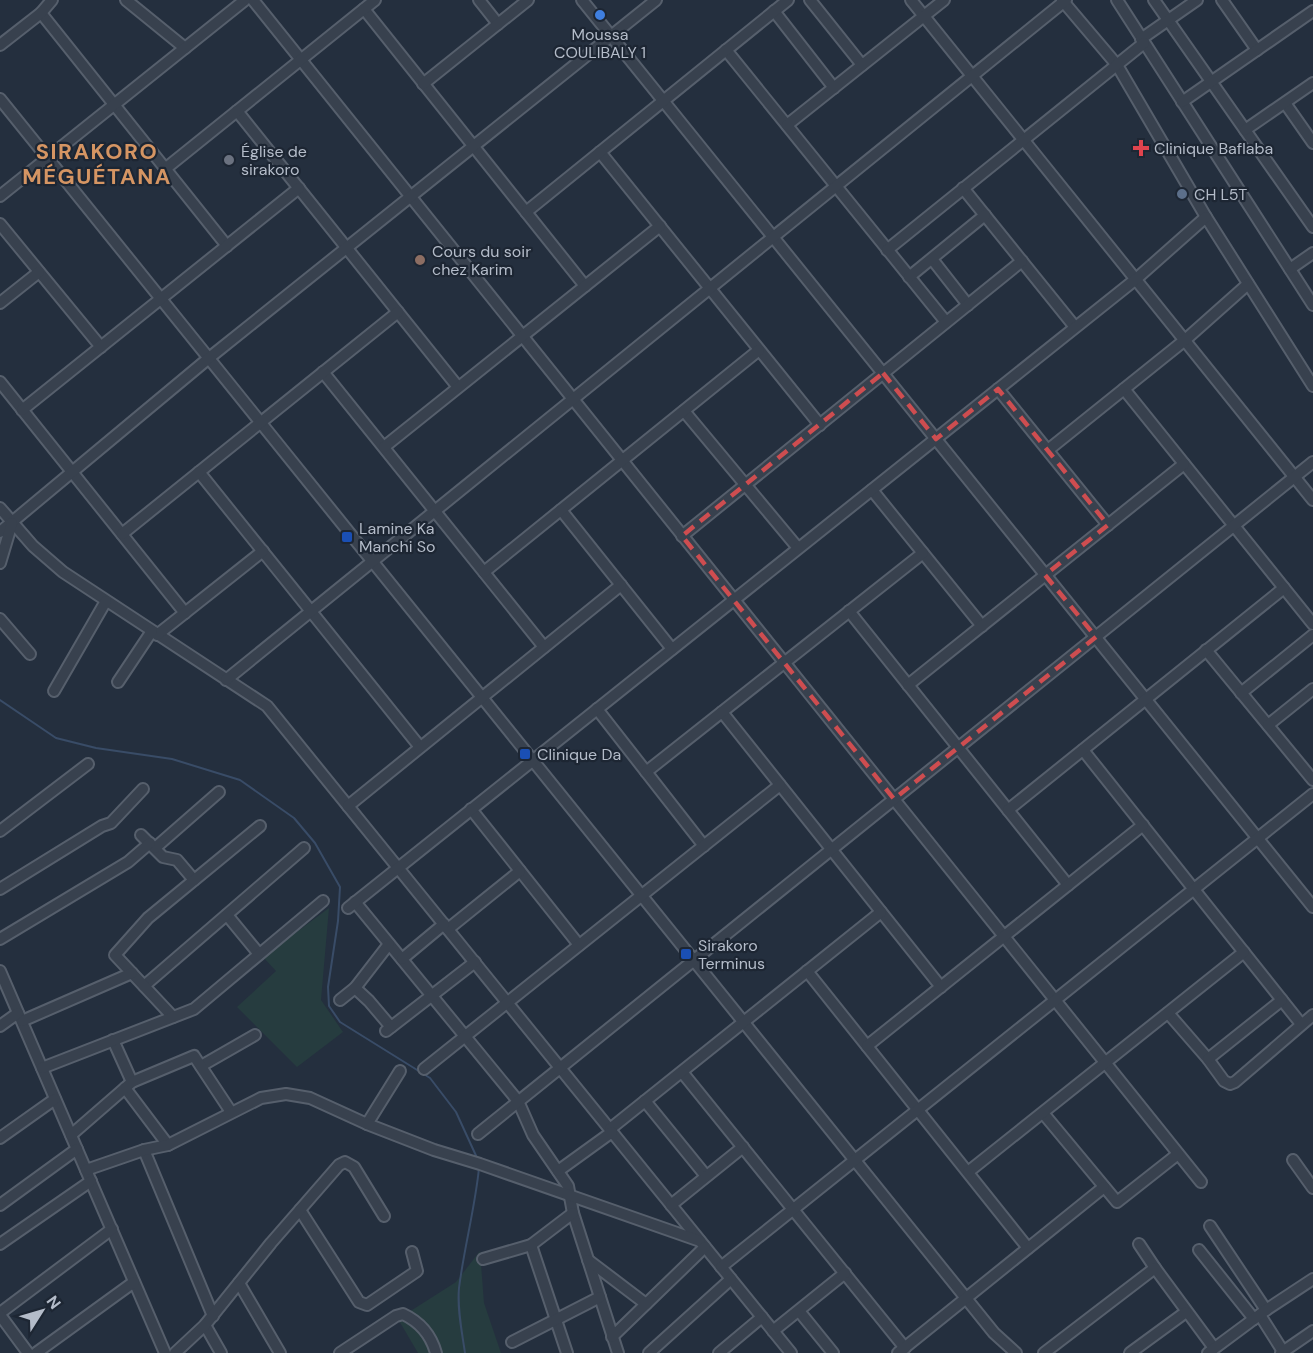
<svg xmlns="http://www.w3.org/2000/svg" width="1313" height="1353" font-family="'DM Sans',sans-serif">
<style>
.green{fill:#263c3f}
.lines{fill:none;stroke-linecap:round;stroke-linejoin:round}
.stream{stroke:#394c67;stroke-width:2}
.minor-casing{stroke:#565f6c;stroke-width:14}
.minor{stroke:#38414e;stroke-width:10}
.marked{fill:none;stroke:#ce4d50;stroke-width:4.5;stroke-dasharray:12 8;stroke-linejoin:round}
.shop-dot{fill:#3f7fe0;stroke:#1d2633;stroke-width:2}
.health-dot{fill:#e0444e;stroke:#1d2633;stroke-width:2}
.worship-dot{fill:#6b7280;stroke:#1d2633;stroke-width:2}
.service-dot{fill:#5c6f8a;stroke:#1d2633;stroke-width:2}
.education-dot{fill:#8d6e63;stroke:#1d2633;stroke-width:2}
.transit-dot{fill:#1a4fb4;stroke:#1d2633;stroke-width:2}
.labels{text-anchor:middle;stroke-width:4.5;stroke-linejoin:round;paint-order:stroke}
.poi-label{font-size:16px;fill:#b4bcc9;stroke:#1d2633;text-anchor:start}
.district-label{font-size:22px;font-weight:bold;letter-spacing:1.5px;fill:#d59563;stroke:#1d2633}
</style>
<rect width="100%" height="100%" fill="#242f3e"/>
<g class="green">
<polygon points="329,908 321,1000 343,1032 297,1067 237,1007 276,971 263,957"/>
<polygon points="480,1251 484,1303 501,1353 418,1353 398,1319 456,1282"/>
</g>
<g class="lines">
<g class="stream">
<polyline points="0,700 56,738 96,748 172,759 240,780 294,818 315,843 340,887 338,921 328,987 329,1006 340,1022 430,1078 456,1112 478,1160"/>
<path d="M465,1353c-3,-21 -8,-44 -6,-65 5,-40 16,-80 20,-120"/>
</g>
<g class="minor-casing">
<g id="minor">
<polyline points="126,0 185,48"/>
<polyline points="253,0 1201,1182"/>
<polyline points="479,0 498,24"/>
<polyline points="582,0 1313,907"/>
<polyline points="810,0 862,65"/>
<polyline points="911,0 1313,500"/>
<polyline points="1062,0 1117,65 1206,217 1313,386"/>
<polyline points="1117,0 1313,305"/>
<polyline points="1154,0 1313,227"/>
<polyline points="1222,0 1257,50"/>
<polyline points="364,9 585,286"/>
<polyline points="774,11 834,88"/>
<polyline points="41,13 227,246"/>
<polyline points="1141,39 1197,0"/>
<polyline points="0,45 41,13 52,0"/>
<polyline points="726,50 946,322"/>
<polyline points="423,84 528,0"/>
<polyline points="0,99 994,1333 1016,1353"/>
<polyline points="1182,102 1313,11"/>
<polyline points="1285,103 1313,143"/>
<polyline points="237,111 458,387"/>
<polyline points="787,125 944,0"/>
<polyline points="1245,130 1313,83"/>
<polyline points="600,152 820,425"/>
<polyline points="165,169 375,0"/>
<polyline points="963,188 1075,327"/>
<polyline points="0,196 245,0"/>
<polyline points="526,212 788,0"/>
<polyline points="0,224 101,347"/>
<polyline points="887,250 1144,43"/>
<polyline points="932,259 968,305"/>
<polyline points="1290,269 1313,253"/>
<polyline points="909,277 985,215"/>
<polyline points="0,303 39,272"/>
<polyline points="323,372 544,647"/>
<polyline points="0,382 185,613"/>
<polyline points="998,389 1108,525"/>
<polyline points="1124,389 1313,624"/>
<polyline points="22,410 299,188"/>
<polyline points="684,411 798,548"/>
<polyline points="384,447 660,226"/>
<polyline points="1048,450 1185,340 1248,284"/>
<polyline points="199,472 420,747"/>
<polyline points="872,490 982,626"/>
<polyline points="0,508 33,546 63,572 267,706 791,1353"/>
<polyline points="561,510 672,649"/>
<polyline points="0,532 209,358 656,0"/>
<polyline points="122,534 398,312"/>
<polyline points="682,536 1022,261"/>
<polyline points="0,563 12,523"/>
<polyline points="484,572 759,350"/>
<polyline points="849,611 1068,885"/>
<polyline points="0,619 30,654"/>
<polyline points="157,635 263,551"/>
<polyline points="1206,650 1313,780"/>
<polyline points="226,680 1066,0"/>
<polyline points="118,682 152,631"/>
<polyline points="908,685 1184,464"/>
<polyline points="54,691 106,601"/>
<polyline points="1241,693 1313,635"/>
<polyline points="597,709 704,846"/>
<polyline points="722,712 941,987"/>
<polyline points="1268,725 1313,689"/>
<polyline points="1083,750 1301,1024"/>
<polyline points="646,772 923,553"/>
<polyline points="348,806 621,585"/>
<polyline points="471,809 579,945"/>
<polyline points="1008,810 1284,588"/>
<polyline points="0,831 88,764"/>
<polyline points="141,835 163,857 177,860 194,880"/>
<polyline points="155,848 219,792"/>
<polyline points="0,889 102,826 111,823 143,789"/>
<polyline points="355,902 518,1101 533,1135 568,1186 573,1213 618,1353"/>
<polyline points="348,908 1136,279 1206,217"/>
<polyline points="227,915 259,954"/>
<polyline points="448,929 520,871"/>
<polyline points="0,939 128,862 150,843"/>
<polyline points="402,959 444,924"/>
<polyline points="0,971 165,1353"/>
<polyline points="807,971 1028,1248"/>
<polyline points="144,986 304,848"/>
<polyline points="355,988 369,1001 391,1027"/>
<polyline points="340,1000 355,988 389,944"/>
<polyline points="1168,1013 1208,1059 1224,1081 1230,1084 1235,1082 1313,1015"/>
<polyline points="173,1017 115,955 148,918 260,826"/>
<polyline points="22,1021 132,973"/>
<polyline points="0,1026 18,1013"/>
<polyline points="386,1031 475,962"/>
<polyline points="113,1040 132,1082"/>
<polyline points="867,1046 1143,825"/>
<polyline points="1208,1059 1282,1000"/>
<polyline points="201,1066 255,1035"/>
<polyline points="42,1068 194,1009 323,901"/>
<polyline points="424,1069 780,785"/>
<polyline points="682,1072 905,1348"/>
<polyline points="125,1088 168,1145"/>
<polyline points="645,1101 706,1176"/>
<polyline points="1043,1113 1117,1202 1178,1154"/>
<polyline points="367,1124 400,1071"/>
<polyline points="610,1129 881,912"/>
<polyline points="478,1134 1313,462"/>
<polyline points="71,1135 132,1082 194,1056 231,1112"/>
<polyline points="0,1138 55,1099"/>
<polyline points="144,1150 213,1316"/>
<polyline points="1293,1160 1313,1188"/>
<polyline points="86,1170 144,1150 168,1145 261,1098 286,1094 310,1098 367,1124 434,1150 480,1164 700,1241"/>
<polyline points="558,1171 612,1132"/>
<polyline points="968,1172 1244,952"/>
<polyline points="0,1205 77,1149"/>
<polyline points="671,1205 743,1147"/>
<polyline points="300,1210 359,1302 367,1305 417,1271 412,1252"/>
<polyline points="1210,1226 1266,1310"/>
<polyline points="0,1244 91,1181"/>
<polyline points="1139,1244 1155,1268"/>
<polyline points="531,1245 567,1353"/>
<polyline points="1199,1250 1254,1319"/>
<polyline points="483,1259 531,1245 573,1213"/>
<polyline points="588,1260 646,1304"/>
<polyline points="721,1267 1313,794"/>
<polyline points="239,1283 280,1353"/>
<polyline points="799,1311 833,1353"/>
<polyline points="0,1313 112,1229"/>
<polyline points="0,1315 28,1353"/>
<polyline points="1260,1315 1284,1353"/>
<polyline points="205,1325 221,1353"/>
<polyline points="773,1331 845,1273"/>
<polyline points="612,1337 705,1247"/>
<polyline points="512,1342 600,1297"/>
<polyline points="36,1353 134,1282"/>
<polyline points="175,1353 205,1325 271,1243 339,1165 345,1162 354,1167 384,1216"/>
<path d="M340,1353l56,-37 7,-2c17,8 28,21 33,39"/>
<polyline points="649,1353 731,1279"/>
<polyline points="719,1353 762,1317"/>
<polyline points="898,1353 1104,1187"/>
<polyline points="1044,1353 1155,1268 1214,1348"/>
<polyline points="1130,1353 1186,1312"/>
<polyline points="1208,1353 1266,1310 1313,1279"/>
<polyline points="1281,1353 1313,1331"/>
</g>
</g>
<use href="#minor" class="minor"/>
</g>
<path class="marked" d="M883,373l53,66 62,-50 110,136 -63,50 51,62 -202,162 -212,-263z"/>
<circle class="shop-dot" cx="600" cy="15" r="6"/>
<path class="health-dot" d="M1138 139h6v6h6v6h-6v6h-6v-6h-6v-6h6z"/>
<circle class="worship-dot" cx="229" cy="160" r="6"/>
<circle class="service-dot" cx="1182" cy="194" r="6"/>
<circle class="education-dot" cx="420" cy="260" r="6"/>
<g class="transit-dot">
<rect x="341" y="531" width="12" height="12" rx="3"/>
<rect x="519" y="748" width="12" height="12" rx="3"/>
<rect x="680" y="948" width="12" height="12" rx="3"/>
</g>
<g class="labels">
<g class="poi-label">
<text x="600" y="40" text-anchor="middle">Moussa<tspan x="600" dy="18">COULIBALY 1</tspan></text>
<text x="1154" y="154">Clinique Baflaba</text>
<text x="241" y="157">Église de<tspan x="241" dy="18">sirakoro</tspan></text>
<text x="1194" y="200">CH L5T</text>
<text x="432" y="257">Cours du soir<tspan x="432" dy="18">chez Karim</tspan></text>
<text x="359" y="534">Lamine Ka<tspan x="359" dy="18">Manchi So</tspan></text>
<text x="537" y="760">Clinique Da</text>
<text x="698" y="951">Sirakoro<tspan x="698" dy="18">Terminus</tspan></text>
</g>
<g class="district-label">
<text x="97" y="159">SIRAKORO<tspan x="97" dy="25">MÉGUÉTANA</tspan></text>
</g>
</g>
<g transform="translate(42 1311) rotate(53)" stroke="#1d2633" stroke-width="4.5" paint-order="stroke">
<path d="M0-4.5L10 22L0 15L-10 22Z" fill="#b4bcc9"/>
<text y="-9" font-size="16" font-weight="bold" text-anchor="middle" fill="#b4bcc9">N</text>
</g>
</svg>
